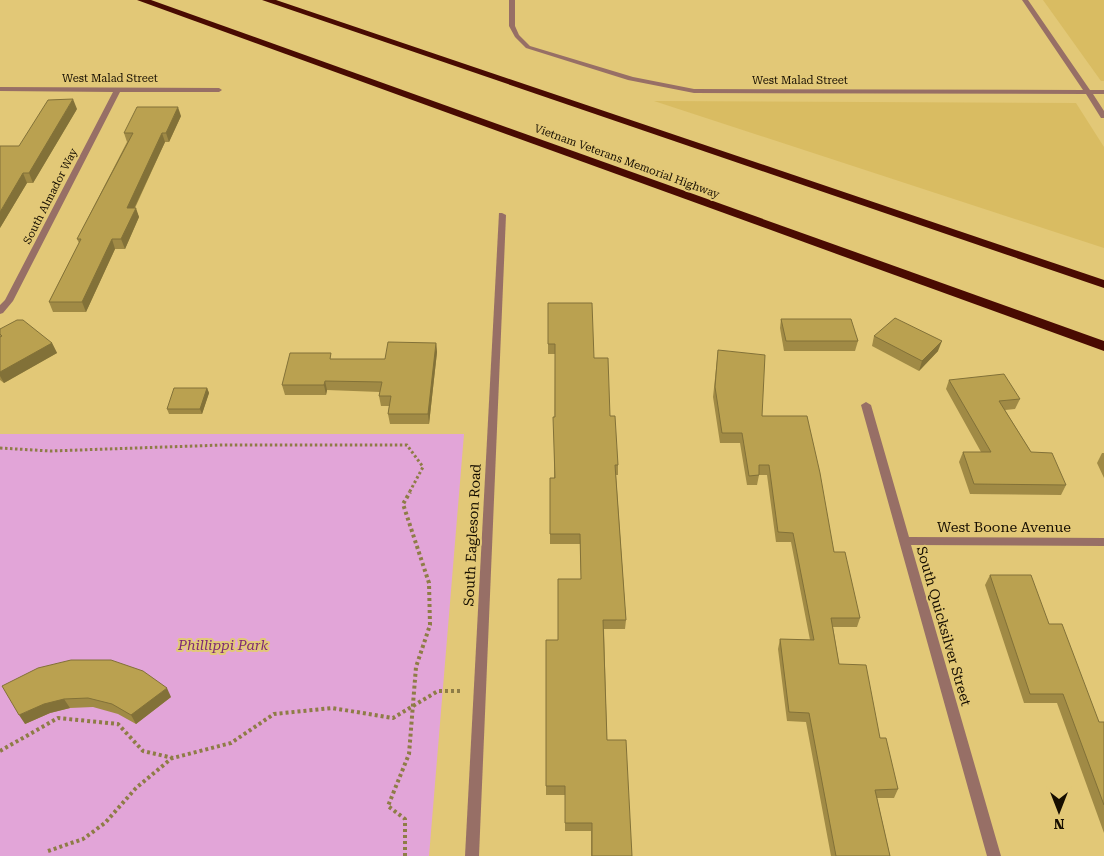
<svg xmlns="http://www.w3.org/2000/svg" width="1104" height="856" font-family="'Roboto Serif',serif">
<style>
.built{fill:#d9bc62}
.green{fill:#e2a5d8}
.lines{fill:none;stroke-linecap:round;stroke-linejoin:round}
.path-far1{stroke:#8e7c46;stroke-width:3;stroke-dasharray:2.5 2.5;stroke-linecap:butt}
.path{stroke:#8e7c46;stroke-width:4;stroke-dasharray:3 3;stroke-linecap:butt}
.street{fill:#976f66;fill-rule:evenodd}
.highway{fill:#490b02;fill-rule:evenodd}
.wall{fill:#a08a45}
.shaded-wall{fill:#827138}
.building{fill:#baa150;stroke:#827138}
.labels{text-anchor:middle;stroke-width:4;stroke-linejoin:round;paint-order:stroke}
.far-street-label{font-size:11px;fill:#160e00;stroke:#e2c877}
.street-label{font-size:14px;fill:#160e00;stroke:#e2c877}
.park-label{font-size:14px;font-style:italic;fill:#7d2974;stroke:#e2c877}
</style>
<rect width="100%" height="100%" fill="#e2c877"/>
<g class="built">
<polygon points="1043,0 1104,0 1104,81 1101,81"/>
<polygon points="654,101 1076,103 1104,147 1104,248"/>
</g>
<polygon class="green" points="0,434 464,434 429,856 0,856"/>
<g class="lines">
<polyline class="path-far1" points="0,448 50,451 223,445 407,445 423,467 409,493"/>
<g class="path">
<polyline points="0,751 58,718 118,724 143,751 173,758 231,743 274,714 332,708 393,718 438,691 461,691"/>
<polyline points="48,851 83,839 105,823 136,788 172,758"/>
<polyline points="405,856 405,819 388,806 409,754 416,667 430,625 429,583 403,504 410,492"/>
</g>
<g class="street">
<polygon points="509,0 515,0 515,26 519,35 530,46 633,77 694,89 1083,90 1022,0 1028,0 1090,90 1104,90 1104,94 1093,94 1104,111 1104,118 1101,118 1086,94 694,93 628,80 526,48 515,37 509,26"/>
<polygon points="0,87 219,88 222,90 219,92 120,92 13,301 3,313 0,314 0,305 5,300 113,92 0,91"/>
<polygon points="499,213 502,213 506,215 479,856 465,856"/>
<polygon points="866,402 871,405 909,537 1104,538 1104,546 911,545 1001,856 987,856 861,405"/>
</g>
<g class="highway">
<polygon points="137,0 151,0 1104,341 1104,351"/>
<polygon points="262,0 276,0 1104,280 1104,288"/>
</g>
</g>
<g class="wall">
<polygon points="77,109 33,183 27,183 0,228 19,146"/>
<polygon points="181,116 169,142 165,142 135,208 139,217 125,249 115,249 86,312 53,312 49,302 79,243 77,239 127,142 124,133"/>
<polygon points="548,303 594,358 610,416 618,465 618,475 616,475 626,620 625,629 604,629 607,740 632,856 591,856 591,831 565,831 565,795 546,795 546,640 558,640 581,579 580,544 550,544 550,478 554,478 555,354 548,354"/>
<polygon points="781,319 858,341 855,351 784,351 780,328"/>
<polygon points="0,329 52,343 57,353 4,383 0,380"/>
<polygon points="874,336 938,351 919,371 872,346"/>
<polygon points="436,343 437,352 429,424 390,424 388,414 389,406 381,406 379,396 380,392 327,390 326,395 285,395 282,385 332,359 385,359"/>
<polygon points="718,350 762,416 834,552 860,618 857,627 833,627 839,664 880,738 898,789 894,798 877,798 890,856 831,856 806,722 787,721 778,649 780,639 810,640 791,542 776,542 767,475 759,475 757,485 747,485 740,443 720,443 713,397"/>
<polygon points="949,380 1020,399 1015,409 1005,410 1031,452 1066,485 1061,495 970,494 959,462 963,452 981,452 946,389"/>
<polygon points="207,388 209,393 202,414 169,414 167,409"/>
<polygon points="1102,453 1104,453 1104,478 1097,463"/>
<polygon points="990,575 1049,624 1099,722 1104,722 1104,833 1057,703 1024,703 985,585"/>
<polygon points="38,668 171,697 136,724 118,714 93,707 70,708 50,713 25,724"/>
</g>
<g class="shaded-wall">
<polygon points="73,99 77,109 33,183 29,173"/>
<polygon points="178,107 181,116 169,142 166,133"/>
<polygon points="162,133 165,142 130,217 127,208"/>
<polygon points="23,173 27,183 0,228 0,212"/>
<polygon points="136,208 139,217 125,249 121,239"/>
<polygon points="112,239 115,249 86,312 82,302"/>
<polygon points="942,341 938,351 919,371 922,361"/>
<polygon points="52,343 57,353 4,383 0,376 0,372"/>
<polygon points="436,343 437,352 429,424 428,414"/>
<polygon points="325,381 327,390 326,395 324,385"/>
<polygon points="207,388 209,393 202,414 200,409"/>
<polygon points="167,688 171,697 136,724 131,715"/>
<polygon points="64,699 70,708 50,713 25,724 19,715 44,704"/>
</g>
<g class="building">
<polygon points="73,99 29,173 23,173 0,212 0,146 19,146 48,100"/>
<polygon points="137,107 178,107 166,133 162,133 127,208 136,208 121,239 112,239 82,302 49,302 81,239 77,239 133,133 124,133"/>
<polygon points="548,303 592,303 594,358 608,358 610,416 615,416 618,465 615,465 626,620 603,620 607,740 626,740 632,856 592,856 592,823 565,823 565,786 546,786 546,640 558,640 558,579 581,579 580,534 550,534 550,478 555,478 553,417 555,417 555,344 548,344"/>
<polygon points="895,318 942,341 922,361 874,336"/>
<polygon points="781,319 851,319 858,341 786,341"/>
<polygon points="17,320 23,320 52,343 0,372 0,337 2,336 0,334 0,329"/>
<polygon points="388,342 436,343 428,414 388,414 391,396 379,396 382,382 325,381 324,385 282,385 290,353 331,353 330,359 385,359"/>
<polygon points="718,350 765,355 762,416 807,416 820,473 834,552 845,552 860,618 831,618 839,664 866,665 880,738 886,738 898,789 875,790 890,856 836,856 809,713 789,712 780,639 814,640 793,533 778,532 769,465 759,465 759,475 749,476 742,433 722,433 715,387"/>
<polygon points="1004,374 1020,399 999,401 1031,452 1052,453 1066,485 974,484 963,452 991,452 949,380"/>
<polygon points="174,388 207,388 200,409 167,409"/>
<polygon points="990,575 1031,575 1049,624 1062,624 1099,722 1104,722 1104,805 1063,694 1030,694"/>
<polygon points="71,660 111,660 143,671 167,688 131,715 112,704 88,698 64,699 44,704 19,715 2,686 38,668"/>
</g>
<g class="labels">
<g class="far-street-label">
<text x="110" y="82">West Malad Street</text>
<text x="800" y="84">West Malad Street</text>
<text transform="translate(627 161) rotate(20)" y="4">Vietnam Veterans Memorial Highway</text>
<text transform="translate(50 196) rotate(-63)" y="4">South Almador Way</text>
</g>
<g class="street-label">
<text x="1004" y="532">West Boone Avenue</text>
<text transform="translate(472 535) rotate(-87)" y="5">South Eagleson Road</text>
<text transform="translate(944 626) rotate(74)" y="5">South Quicksilver Street</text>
</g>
<g class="park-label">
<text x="223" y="650">Phillippi Park</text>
</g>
</g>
<g transform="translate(1059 811) rotate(180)" stroke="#e2c877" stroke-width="4" paint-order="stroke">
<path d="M0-4L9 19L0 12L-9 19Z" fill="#160e00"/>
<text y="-8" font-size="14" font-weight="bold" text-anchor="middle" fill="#160e00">N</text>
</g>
</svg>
